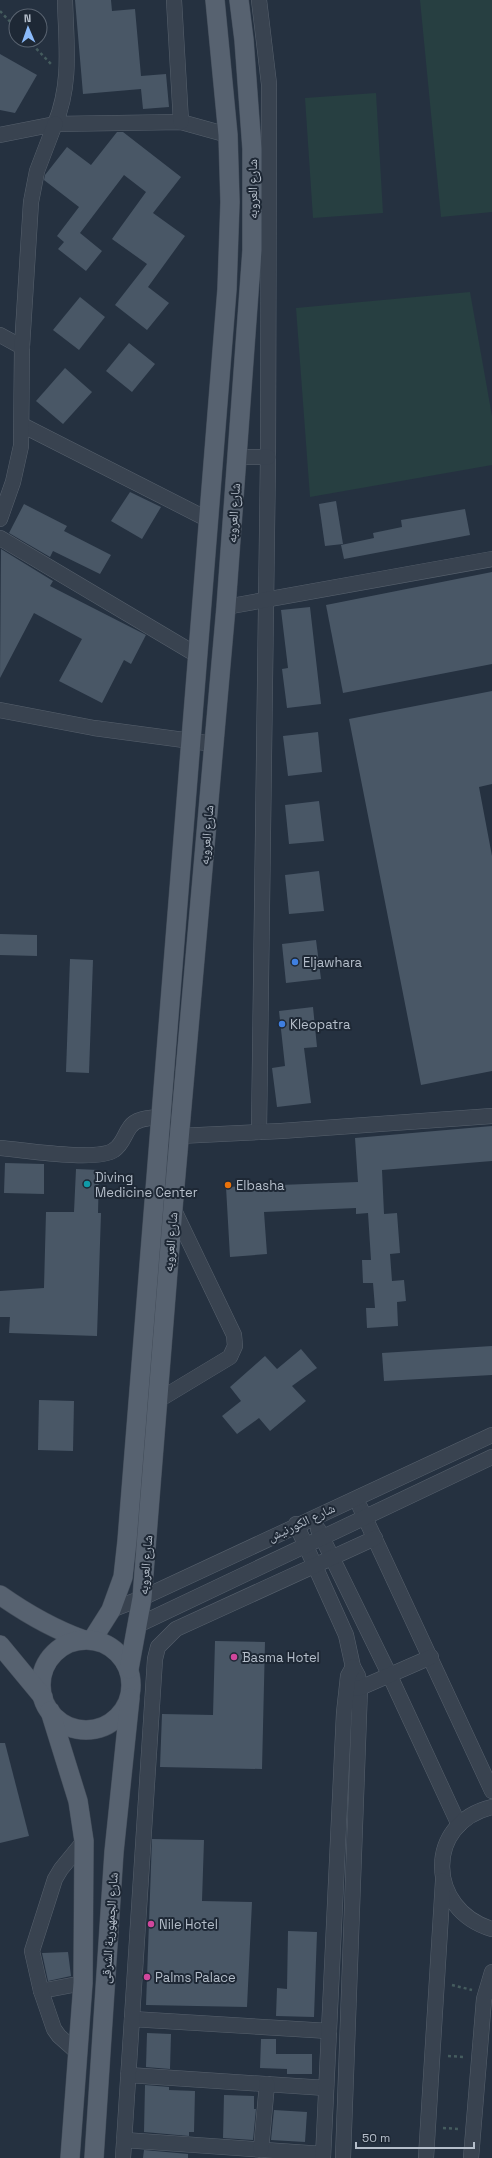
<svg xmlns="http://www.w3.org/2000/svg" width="492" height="2158" font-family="'Space Grotesk','Noto Naskh Arabic',sans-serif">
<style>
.green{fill:#273f41}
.building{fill:#495766}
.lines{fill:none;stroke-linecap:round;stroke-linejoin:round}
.minor-casing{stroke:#57616d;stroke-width:16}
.major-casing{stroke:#424c59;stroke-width:20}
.path{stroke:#455c5e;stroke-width:2.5;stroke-dasharray:3 3;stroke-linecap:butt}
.minor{stroke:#394350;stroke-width:15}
.major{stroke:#576270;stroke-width:19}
.shop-dot{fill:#3f7fe0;stroke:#1e2835;stroke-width:1.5}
.culture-dot{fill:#0f9aa8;stroke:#1e2835;stroke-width:1.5}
.food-dot{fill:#e8710a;stroke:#1e2835;stroke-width:1.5}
.hotel-dot{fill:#d1479c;stroke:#1e2835;stroke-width:1.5}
.labels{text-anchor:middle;stroke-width:4;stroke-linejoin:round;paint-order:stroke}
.street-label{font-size:13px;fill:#b5beca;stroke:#1e2835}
.poi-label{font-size:13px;fill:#b5beca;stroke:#1e2835;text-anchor:start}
</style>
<rect width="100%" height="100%" fill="#253140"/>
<g class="green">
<polygon points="420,0 492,0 492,212 441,217"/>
<polygon points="376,93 383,213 313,218 305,98"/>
<polygon points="470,292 492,416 492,465 310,497 296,308"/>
</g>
<g class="building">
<polygon points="75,0 111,0 112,11 135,9 141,76 166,74 169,107 143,109 141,89 83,94"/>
<polygon points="0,54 37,75 15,113 0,110"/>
<polygon points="117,132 123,132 181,177 153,213 185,236 148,287 169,303 147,330 115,305 147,264 112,239 146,192 124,175 80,233 102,251 86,271 58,249 64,242 57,236 79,207 44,180 45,175 67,147 91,165"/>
<polygon points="80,297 105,317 79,350 53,330"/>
<polygon points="129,343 155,364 132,392 106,371"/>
<polygon points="65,368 92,392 63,424 36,401"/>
<polygon points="130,492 161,507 142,539 111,521"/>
<polygon points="336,501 343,544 325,546 319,504"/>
<polygon points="24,504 67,526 64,531 111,555 100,574 53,551 50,557 9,533"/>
<polygon points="465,509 470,535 344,559 341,545 374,538 373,533 402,527 401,520"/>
<polygon points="1,549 53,581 50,586 146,635 131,664 124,660 102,703 59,681 82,639 34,613 0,678"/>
<polygon points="492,572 492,664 343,693 326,605"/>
<polygon points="310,607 321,704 287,708 282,669 288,668 281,610"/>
<polygon points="492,691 492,784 479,787 492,856 492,1071 421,1085 349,719"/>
<polygon points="318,732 322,772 288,776 283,736"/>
<polygon points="319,801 324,841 289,844 285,805"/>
<polygon points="319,871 324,911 289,914 285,875"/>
<polygon points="0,934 37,935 37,956 0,955"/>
<polygon points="316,940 321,979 286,983 282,944"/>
<polygon points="70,959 93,960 89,1073 66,1072"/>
<polygon points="313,1007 317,1047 304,1048 311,1103 277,1107 272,1068 285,1066 279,1011"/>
<polygon points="492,1126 492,1161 382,1170 384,1214 397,1213 400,1253 390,1254 392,1281 404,1280 406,1301 397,1302 398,1326 367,1328 366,1308 375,1308 373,1283 363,1283 362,1260 371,1260 368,1213 356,1214 356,1208 264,1212 267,1254 230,1257 226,1187 358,1182 355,1138"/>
<polygon points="5,1163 44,1164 44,1194 4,1193"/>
<polygon points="76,1169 99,1170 98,1213 101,1213 97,1336 9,1333 10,1317 0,1317 0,1291 44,1288 46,1212 74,1212"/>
<polygon points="492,1346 492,1375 384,1381 382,1353"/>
<polygon points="301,1349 317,1368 292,1386 306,1401 270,1431 259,1418 237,1434 222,1416 241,1401 230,1387 265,1356 277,1369"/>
<polygon points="39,1400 74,1401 73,1451 38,1450"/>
<polygon points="215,1641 265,1642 262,1769 160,1767 162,1714 213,1715"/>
<polygon points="0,1743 5,1743 29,1836 0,1843"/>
<polygon points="152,1839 204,1840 202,1901 252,1902 247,2007 146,2005"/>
<polygon points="288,1931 317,1932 314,2017 276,2016 277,1988 287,1989"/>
<polygon points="68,1952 71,1976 48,1981 42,1953"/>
<polygon points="147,2033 171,2034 170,2069 146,2067"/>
<polygon points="261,2039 276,2039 276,2054 312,2054 312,2074 287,2074 287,2069 260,2068"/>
<polygon points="145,2085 169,2087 169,2090 195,2091 194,2132 189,2132 189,2136 144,2132"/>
<polygon points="224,2095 254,2096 254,2109 256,2109 253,2140 223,2138"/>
<polygon points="274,2110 307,2112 305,2142 271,2140"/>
<polygon points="144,2150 188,2154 188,2158 143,2158"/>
</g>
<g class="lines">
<g class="minor-casing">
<g id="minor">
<path d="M65,0c1,43 7,83 -10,124l126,-2 47,13"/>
<polyline points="174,0 181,122"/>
<polyline points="259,0 269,84 268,457 259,1132"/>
<polyline points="0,135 55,124"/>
<polyline points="0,335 22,347"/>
<polyline points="22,425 209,520"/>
<polyline points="237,457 268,457"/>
<polyline points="0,519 13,482 21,446 22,347 31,202 37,171 55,124"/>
<polyline points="0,538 197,655"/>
<polyline points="226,607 492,559"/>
<polyline points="0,710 94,728 214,744"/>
<polyline points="179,1136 281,1131 492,1116"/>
<path d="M0,1148c24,2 97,14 114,2 9,-6 10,-15 16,-23 6,-9 20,-9 30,-10"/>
<polyline points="157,1401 230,1357 235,1346 234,1335 173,1208"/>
<polyline points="360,1507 492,1791"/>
<polyline points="296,1524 346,1635 353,1667 358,1676 360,1688 343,2158"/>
<polyline points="318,1529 390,1676 459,1825"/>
<polyline points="111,1610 142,1598 492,1435"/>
<polyline points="138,1625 492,1457"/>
<polyline points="351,1688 360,1688 431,1657"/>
<path d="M492,1807c-68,16 -65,103 0,122"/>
<polyline points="41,1991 83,1983"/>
<polyline points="132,2019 329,2031"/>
<polyline points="77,2052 59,2036 54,2029 41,1991 32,1951 55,1879 61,1869 84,1841"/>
<polyline points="128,2075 326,2088"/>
<polyline points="124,2140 323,2154"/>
<polyline points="261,2150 267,2084"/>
<polyline points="123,2158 155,1659 158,1647 176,1629 375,1538"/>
<polyline points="323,2158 344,1713 348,1676 353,1667"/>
<polyline points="426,2158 443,1881"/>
<polyline points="471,2158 484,1999 492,1972"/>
</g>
</g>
<g class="major-casing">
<g id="major">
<path d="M0,1595c27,19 53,34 84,45"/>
<polyline points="92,1640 111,1610 123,1577 127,1541 227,289 230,202 228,135 215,0"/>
<circle cx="86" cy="1685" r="45"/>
<polyline points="0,1645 43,1697"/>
<polyline points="129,1669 142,1598 173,1208 226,607 252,250 252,149 244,40 239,0"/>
<polyline points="50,1711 78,1801 84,1841 83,1983 70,2158"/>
<polyline points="94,2158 114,1852 130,1698"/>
</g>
</g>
<g class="path">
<polyline points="0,11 16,28"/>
<polyline points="28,40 51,64"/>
<polyline points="452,1985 472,1990"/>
<polyline points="448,2056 465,2057"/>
<polyline points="443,2128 460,2129"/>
</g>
<use href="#minor" class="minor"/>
<use href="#major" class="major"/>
</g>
<g class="shop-dot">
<circle cx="295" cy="962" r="4"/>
<circle cx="282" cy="1024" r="4"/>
</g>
<circle class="culture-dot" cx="87" cy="1184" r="4"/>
<circle class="food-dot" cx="228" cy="1185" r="4"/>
<g class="hotel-dot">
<circle cx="234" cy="1657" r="4"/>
<circle cx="151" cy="1924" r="4"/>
<circle cx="147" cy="1977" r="4"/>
</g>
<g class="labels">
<g class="street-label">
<text transform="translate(252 189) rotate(-90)" y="5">شارع العروبه</text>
<text transform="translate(233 513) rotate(-86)" y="5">شارع العروبه</text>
<text transform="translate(206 835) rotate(-85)" y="5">شارع العروبه</text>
<text transform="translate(170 1242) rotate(-85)" y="5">شارع العروبه</text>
<text transform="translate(301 1522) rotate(-25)" y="5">شارع الكورنيش</text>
<text transform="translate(145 1565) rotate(-85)" y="5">شارع العروبه</text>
<text transform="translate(109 1928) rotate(-86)" y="5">شارع الجمهورية الشرقى</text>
</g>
<g class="poi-label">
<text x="303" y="967">Eljawhara</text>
<text x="290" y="1029">Kleopatra</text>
<text x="95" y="1182">Diving<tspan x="95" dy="15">Medicine Center</tspan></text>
<text x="236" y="1190">Elbasha</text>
<text x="242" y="1662">Basma Hotel</text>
<text x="159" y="1929">Nile Hotel</text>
<text x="155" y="1982">Palms Palace</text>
</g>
</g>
<g transform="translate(28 28) rotate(358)"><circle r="19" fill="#1e2835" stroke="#5a6471"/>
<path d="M0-3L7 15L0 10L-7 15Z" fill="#8bbaf9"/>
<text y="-6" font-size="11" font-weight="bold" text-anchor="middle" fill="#b5beca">N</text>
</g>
<path d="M356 2142v6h118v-6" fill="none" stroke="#b5beca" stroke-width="2"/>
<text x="362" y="2142" font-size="12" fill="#b5beca" stroke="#1e2835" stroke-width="3" paint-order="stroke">50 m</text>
</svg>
